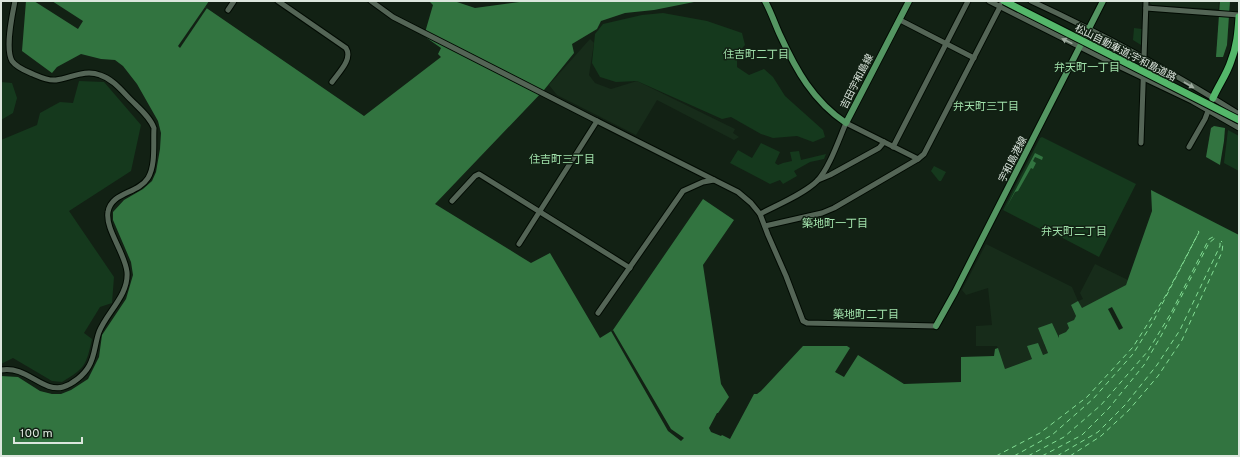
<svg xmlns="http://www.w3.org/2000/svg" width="1240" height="457" font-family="Overpass,'Noto Sans JP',sans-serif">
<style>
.built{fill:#172c1a}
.green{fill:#15391d}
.water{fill:#327440}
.pier{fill:#122114}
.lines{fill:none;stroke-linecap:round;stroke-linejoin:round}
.ferry{stroke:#83de94;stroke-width:1;stroke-dasharray:5 4;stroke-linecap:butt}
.minor-casing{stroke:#010a02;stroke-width:7}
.major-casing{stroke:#010a02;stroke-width:8}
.highway-casing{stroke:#010a02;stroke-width:9}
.minor{stroke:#546556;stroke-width:5}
.major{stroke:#549662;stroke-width:6}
.highway{stroke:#54b76a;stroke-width:7}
.highway-bridge-casing{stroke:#010a02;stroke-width:9;stroke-linecap:butt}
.highway-bridge{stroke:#54b76a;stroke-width:7}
.oneway{fill:#9faca0}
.labels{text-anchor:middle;stroke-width:3;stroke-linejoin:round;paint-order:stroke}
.street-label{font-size:10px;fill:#dce6dd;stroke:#122114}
.neighbourhood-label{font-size:11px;fill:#a1e1ab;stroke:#122114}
</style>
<rect width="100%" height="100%" fill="#122114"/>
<g class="built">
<polygon points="1150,1 1219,1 1218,9 1152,5 1150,3"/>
<polygon points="590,39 594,43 589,75 595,83 611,89 637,81 735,129 733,133 739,137 734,140 657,100 636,135 557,95 549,85"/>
<polygon points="986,244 1072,287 1078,301 1083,299 1080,293 1095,264 1128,280 1126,285 1082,309 1071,305 1076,316 1074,320 1066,332 1059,335 1060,338 1044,344 1048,353 1005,369 997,346 976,346 976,326 992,325 988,288 966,295 962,290"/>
</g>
<g class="green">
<polygon points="663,13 707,21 742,33 745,45 737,54 737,67 749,75 764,69 773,77 785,96 823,130 825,137 813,142 797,136 773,138 761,134 731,117 722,119 637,81 616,82 600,77 592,63 595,34 603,24 642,15"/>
<polygon points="1134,28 1142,29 1141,45 1133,40"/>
<path d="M79,81l25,1 37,43 -10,46 -62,40 45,66 -2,26 -12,4 -16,26 8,6c-6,27 -7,29 -30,43l-10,-1 -39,-23 -12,6v-224l36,-15 3,-12 20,-11 13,1z"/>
<polygon points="1,82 12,83 17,98 13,113 1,120"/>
<polygon points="1228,130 1239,136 1239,171 1224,163"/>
<polygon points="1042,137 1136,184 1099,257 1053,233 1052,235 1003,210 1040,138"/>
<polygon points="761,143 780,152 775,163 778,165 783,163 792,161 790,152 799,151 801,160 826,154 824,159 810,162 794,171 797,176 783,184 780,180 770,184 730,163 738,150 752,158"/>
<polygon points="934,166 946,172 941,181 939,181 931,171"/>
</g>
<g class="water">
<polygon points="26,1 34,1 78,29 83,21 52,1 209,1 205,7 364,116 441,57 438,54 441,48 424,36 433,5 430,2 431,1 435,2 454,1 475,8 527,1 699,1 654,10 625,13 601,21 597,29 572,44 574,53 544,90 435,204 531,263 550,253 600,338 613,330 703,199 734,220 703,265 721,384 729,397 718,413 717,413 709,428 711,432 721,436 722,435 730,439 754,394 757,394 761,391 803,346 847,346 850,348 835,372 844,377 858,355 904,384 961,382 961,357 994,356 995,349 998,348 1005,369 1032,359 1027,346 1038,343 1043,355 1048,353 1038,328 1052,323 1059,338 1059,335 1066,332 1069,328 1067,323 1074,320 1076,316 1071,305 1078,301 1082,308 1126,285 1152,211 1151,190 1239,235 1239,456 1,456 1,376 18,377 40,391 52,394 61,394 71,390 88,379 99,357 102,335 126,299 133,275 131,262 113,220 113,212 124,200 143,189 152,181 156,172 160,149 161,133 158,121 137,84 123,66 115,60 101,59 81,54 57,67 52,73 22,51"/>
<polygon points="1220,1 1230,1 1227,45 1223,57 1216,57"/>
<polygon points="1214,126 1225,128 1224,141 1220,165 1206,157 1211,128"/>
<polygon points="1035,153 1043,157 1042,160 1035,157 1033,161 1036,163 1033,169 1031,168 1018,191 1015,192 1006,208"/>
</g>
<g class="pier">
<polygon points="205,7 207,8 180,48 178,46"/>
<polygon points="1112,307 1123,328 1119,330 1108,309"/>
<polygon points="613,330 671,429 684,438 681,441 668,431 611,331"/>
</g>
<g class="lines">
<g class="ferry">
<polyline points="996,456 1040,433 1087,397 1133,347 1166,295 1199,232 1196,228"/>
<polyline points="1014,456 1052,435 1093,399 1133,354 1153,322 1199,232"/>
<polyline points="1028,456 1064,437 1101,405 1148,351 1171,313 1209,239 1213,237 1216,238"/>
<polyline points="1042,456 1082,435 1109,408 1144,365 1161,336 1209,243 1215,238"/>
<polyline points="1057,456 1098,432 1125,405 1157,365 1180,330 1220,246 1220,240"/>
<polyline points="1070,456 1101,436 1129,410 1158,376 1182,340 1222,252 1223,243 1221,241"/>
</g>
<g class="minor-casing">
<g id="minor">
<path d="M278,1l68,47c7,11 -7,24 -14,34"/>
<polyline points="371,1 393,17 597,121"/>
<polyline points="989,1 1108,61 1192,101 1239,128"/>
<path d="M1031,1c72,33 141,71 208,113"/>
<polyline points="1146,8 1239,15"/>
<polyline points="228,10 234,1"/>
<polyline points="900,20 974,58"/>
<polyline points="1141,143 1146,1"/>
<polyline points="893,147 968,1"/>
<polyline points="1189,147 1205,119 1213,98"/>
<polyline points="818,180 830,175 879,148 884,142"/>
<polyline points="452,201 475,176 479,174 630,268"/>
<polyline points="760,214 768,235 786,276 803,321 807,323 936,326"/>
<polyline points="765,226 822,213 834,208 918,159"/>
<path d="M519,244l78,-123 141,71 13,11 9,11c17,-9 44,-20 57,-33 12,-12 22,-42 29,-58l72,36 6,-5 79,-153"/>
<polyline points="598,313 683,191 703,182 714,180"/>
<path d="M1,370c25,-5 42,23 62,17 10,-3 21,-12 26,-21 6,-10 6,-23 10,-34 8,-20 30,-37 28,-60 -2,-19 -22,-43 -19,-60 3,-20 30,-18 40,-34 8,-13 5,-35 6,-50 -4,-11 -15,-20 -23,-28 -9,-9 -18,-21 -31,-25 -15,-6 -29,3 -44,5 -8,1 -16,-3 -23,-6 -7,-3 -16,-6 -21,-13 -7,-13 0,-45 3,-60"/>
</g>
</g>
<g class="major-casing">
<g id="major">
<path d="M765,1c6,11 10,23 15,34 16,35 33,66 66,88l63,-122"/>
<polyline points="936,326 955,292 1103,1"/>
</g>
</g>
<g class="highway-casing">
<path id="highway" d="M1213,98c5,-12 14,-24 18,-37 6,-15 7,-29 8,-44"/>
</g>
<use href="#minor" class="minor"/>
<use href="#major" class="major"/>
<use href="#highway" class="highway"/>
<g class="highway-bridge-casing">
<polyline id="highway-bridge" points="1004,1 1239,120"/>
</g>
<use href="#highway-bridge" class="highway-bridge"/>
</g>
<defs><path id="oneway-solid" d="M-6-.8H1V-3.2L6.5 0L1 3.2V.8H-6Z"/></defs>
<g class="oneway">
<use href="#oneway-solid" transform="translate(1067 41) rotate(-154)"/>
<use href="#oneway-solid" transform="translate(1189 85) rotate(30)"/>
</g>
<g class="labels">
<g class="street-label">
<text transform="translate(1126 52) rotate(27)" y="4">松山自動車道;宇和島道路</text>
<text transform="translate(856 81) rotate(-63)" y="4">吉田宇和島線</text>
<text transform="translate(1012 159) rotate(-63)" y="4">宇和島港線</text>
</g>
<g class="neighbourhood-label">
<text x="756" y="58">住吉町二丁目</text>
<text x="1087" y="71">弁天町一丁目</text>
<text x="986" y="110">弁天町三丁目</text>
<text x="562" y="163">住吉町三丁目</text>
<text x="835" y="227">築地町一丁目</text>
<text x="1074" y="235">弁天町二丁目</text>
<text x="866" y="318">築地町二丁目</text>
</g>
</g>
<rect width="1240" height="457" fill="none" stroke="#dce6dd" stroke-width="4"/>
<path d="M14 437v6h68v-6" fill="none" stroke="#dce6dd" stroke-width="2"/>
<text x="20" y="437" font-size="12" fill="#dce6dd" stroke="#122114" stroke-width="3" paint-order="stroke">100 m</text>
</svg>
